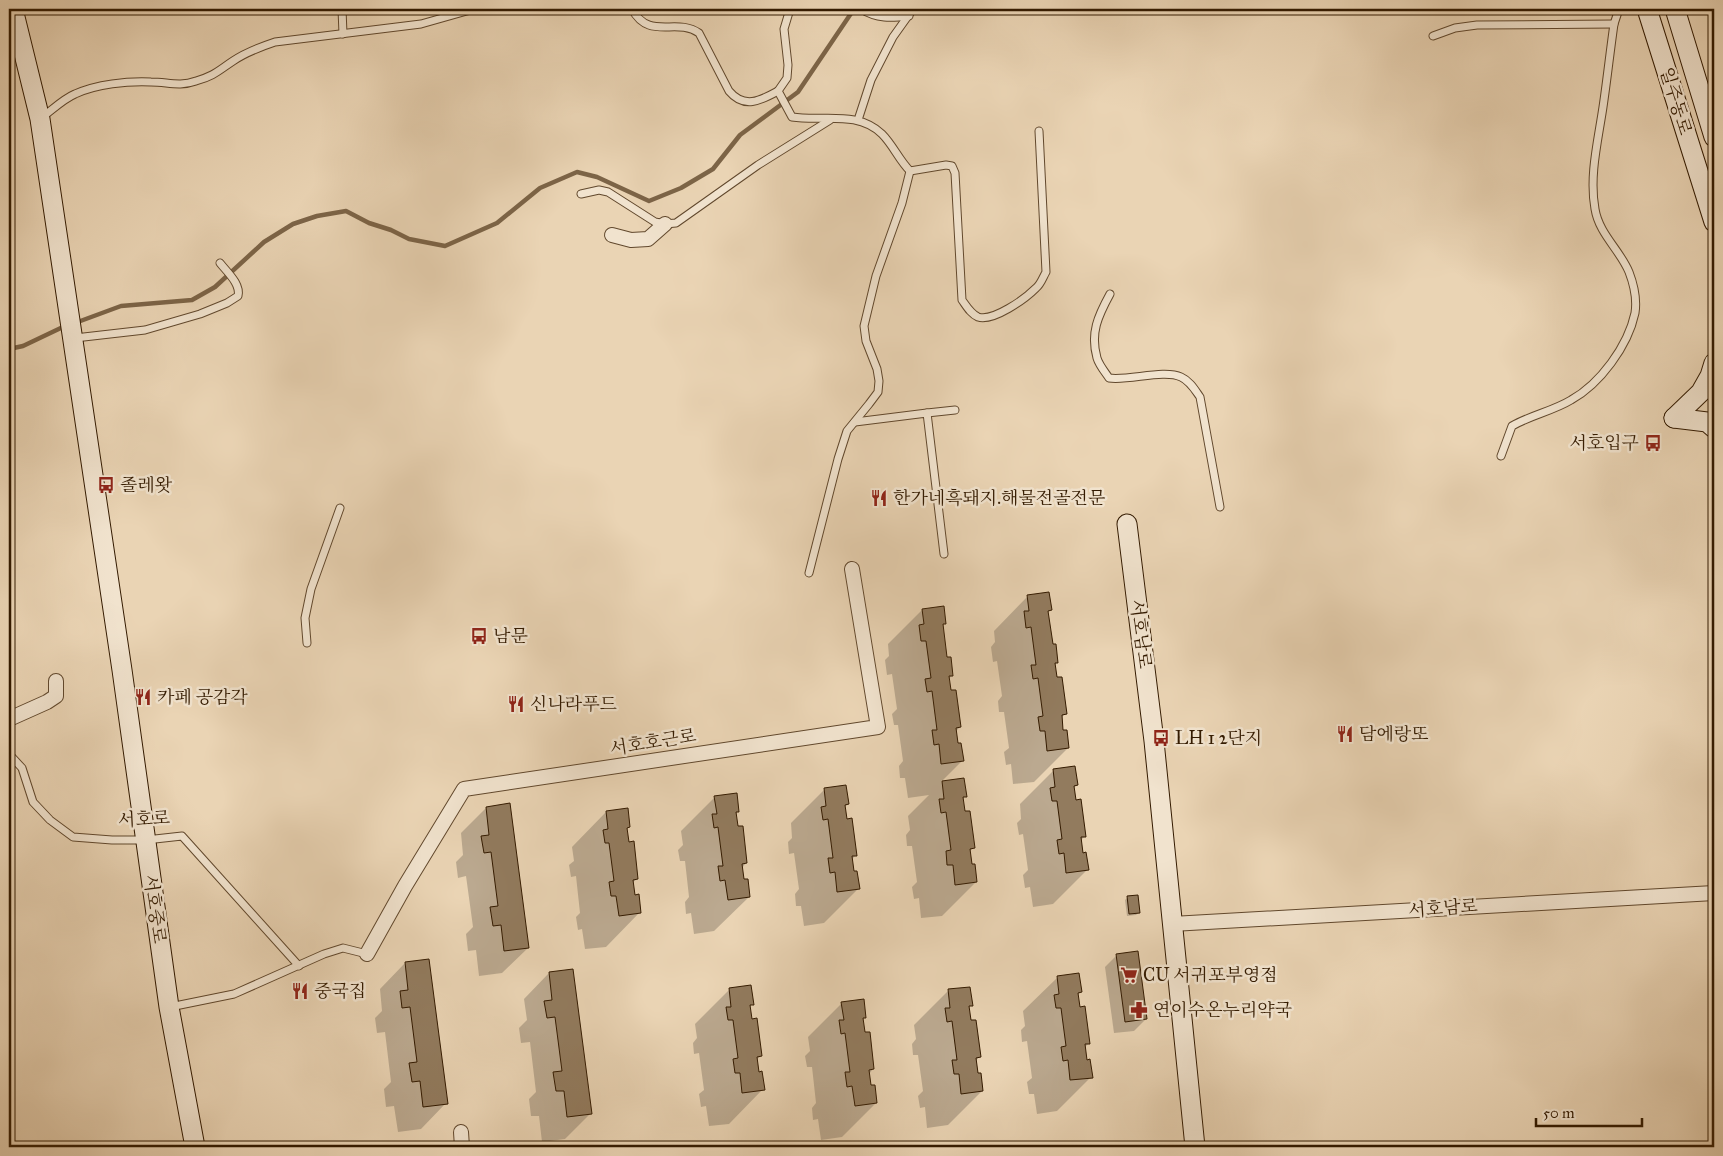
<svg xmlns="http://www.w3.org/2000/svg" width="1723" height="1156" font-family="'IM FELL Great Primer','Noto Serif KR',serif">
<style>
.shadow{fill:#0003}
.lines{fill:none;stroke-linecap:round;stroke-linejoin:round}
.stream{stroke:#7c6447;stroke-width:4.5}
.building{fill:#927b5e;stroke:#331a00}
.service-casing{stroke:#61482d;stroke-width:9}
.minor-casing{stroke:#61482d;stroke-width:16}
.secondary-casing{stroke:#331a00;stroke-width:21}
.service{stroke:#f1e3ce;stroke-width:7}
.minor{stroke:#f1e3ce;stroke-width:14}
.secondary{stroke:#f1e3ce;stroke-width:19}
.labels{text-anchor:middle;stroke-width:5;stroke-linejoin:round;paint-order:stroke}
.street-label{font-size:18px;fill:#331a00;stroke:#f1e3ce}
.poi-label{font-size:18px;fill:#331a00;stroke:#f1e3ce;text-anchor:start}
</style>
<rect width="100%" height="100%" fill="#ead4b4"/>
<filter id="stains"><feTurbulence type="fractalNoise" baseFrequency=".004" numOctaves="4"/><feColorMatrix values="0 0 0 0 .2 0 0 0 0 .09 0 0 0 0 .02 0 0 0 .5 -.17"/></filter>
<radialGradient id="worn" r=".72"><stop offset=".6" stop-color="#630" stop-opacity="0"/><stop offset="1" stop-color="#630" stop-opacity=".3"/></radialGradient>
<g class="shadow">
<polygon points="1028,596 1050,610 1047,613 1052,645 1057,662 1054,665 1065,714 1061,718 1062,731 1068,748 1034,782 1013,784 1011,764 1006,765 1004,752 1009,748 1004,712 999,712 998,701 1002,696 997,661 993,662 991,647 995,642 994,631"/>
<polygon points="922,610 945,623 942,626 946,659 952,676 948,679 950,692 960,727 955,732 957,745 962,761 941,782 963,779 965,796 962,799 973,848 969,852 976,882 942,916 921,918 919,898 914,899 912,887 917,882 912,846 907,846 906,835 910,830 908,816 929,795 908,798 905,778 900,778 899,766 903,761 898,725 894,725 892,714 897,709 892,674 887,675 885,660 889,656 888,644"/>
<polygon points="1054,770 1077,785 1073,788 1075,801 1085,836 1080,841 1082,854 1087,870 1053,904 1033,907 1030,887 1025,888 1023,875 1028,870 1023,834 1019,835 1017,823 1021,819 1020,804"/>
<polygon points="825,789 848,804 844,807 846,820 856,855 851,860 853,873 858,889 824,923 804,926 801,906 796,906 795,894 799,889 794,853 789,854 788,842 792,838 791,823"/>
<polygon points="715,797 738,811 735,814 746,863 742,868 743,880 749,897 714,931 694,934 691,913 686,914 685,902 689,897 685,861 680,861 678,850 683,845 681,831"/>
<polygon points="486,808 528,948 502,973 479,976 476,950 468,951 466,934 473,927 466,876 458,878 456,862 463,855 461,833"/>
<polygon points="627,810 629,827 626,830 637,879 632,883 634,896 640,912 606,947 585,949 582,929 578,930 576,917 580,913 576,876 571,877 569,865 574,861 572,847 606,812"/>
<polygon points="1128,897 1139,912 1136,915 1127,916 1125,900"/>
<polygon points="1117,955 1146,1019 1134,1031 1114,1033 1105,967"/>
<polygon points="405,963 446,1103 421,1129 398,1132 394,1106 386,1107 384,1089 391,1082 385,1032 377,1033 375,1018 382,1011 380,989"/>
<polygon points="549,973 591,1113 565,1139 542,1142 539,1116 531,1116 529,1099 536,1092 530,1042 521,1043 519,1028 527,1020 524,999"/>
<polygon points="1058,977 1081,992 1077,995 1079,1008 1089,1043 1084,1048 1086,1061 1091,1077 1057,1111 1037,1114 1034,1094 1029,1094 1027,1082 1032,1078 1027,1041 1022,1042 1021,1030 1025,1026 1023,1011"/>
<polygon points="730,989 752,1004 749,1007 751,1020 761,1056 756,1060 763,1089 729,1124 709,1126 706,1106 701,1107 699,1094 704,1090 699,1053 694,1054 693,1043 697,1038 695,1024"/>
<polygon points="948,991 971,1005 968,1008 979,1057 975,1062 982,1091 948,1125 927,1128 925,1107 920,1108 918,1096 923,1091 918,1055 913,1055 912,1044 916,1039 914,1025"/>
<polygon points="842,1003 865,1017 862,1020 873,1069 869,1074 870,1086 876,1103 842,1137 821,1140 818,1119 813,1120 812,1108 816,1103 812,1067 807,1067 805,1056 810,1051 808,1037"/>
</g>
<g class="lines">
<g class="stream">
<polyline points="75,323 121,306 192,300 215,287 264,242 293,224 317,216 346,211 369,223 391,230 409,239 445,246 497,223 540,188 577,172 597,177 649,201 681,188 713,169 740,135 798,92 854,9"/>
<polyline points="9,349 23,346 65,326"/>
</g>
</g>
<g class="building">
<polygon points="1049,592 1052,610 1048,611 1053,644 1056,644 1058,663 1055,663 1057,677 1062,677 1067,714 1062,715 1063,730 1067,730 1069,748 1047,751 1045,731 1040,731 1038,717 1043,716 1038,678 1033,679 1031,665 1036,665 1031,627 1026,628 1024,611 1029,611 1027,595"/>
<polygon points="944,606 946,624 943,624 947,657 951,657 953,676 949,676 951,690 956,690 961,727 956,728 958,743 961,743 964,761 941,764 939,744 934,745 932,730 937,730 932,691 927,692 925,679 931,678 926,641 921,641 919,625 924,624 922,609"/>
<polygon points="1075,766 1078,785 1074,786 1076,800 1081,799 1086,837 1081,837 1083,853 1086,852 1089,870 1066,873 1064,853 1059,854 1057,840 1062,839 1057,801 1052,801 1050,788 1055,787 1053,769"/>
<polygon points="964,778 967,797 963,797 965,811 970,811 975,848 970,849 972,864 975,864 977,882 955,885 953,865 947,865 946,851 951,850 946,812 941,813 939,799 944,799 942,781"/>
<polygon points="846,785 849,804 845,805 847,819 852,818 857,856 852,856 854,871 857,871 860,889 837,892 835,872 830,873 828,858 833,858 828,819 823,820 821,807 826,806 824,788"/>
<polygon points="737,793 739,812 736,812 738,826 743,826 747,863 742,864 744,879 748,879 750,897 728,900 725,880 720,881 718,866 723,866 718,827 714,828 712,814 717,814 714,796"/>
<polygon points="510,803 529,948 504,951 501,925 493,926 490,907 498,906 491,852 484,853 481,836 489,835 486,807"/>
<polygon points="628,808 630,827 627,828 629,842 634,841 638,879 633,880 635,895 639,894 641,913 619,916 616,896 611,896 609,882 614,881 609,843 605,843 603,830 608,829 606,811"/>
<polygon points="1138,895 1140,913 1129,914 1127,896"/>
<polygon points="1138,951 1147,1019 1125,1022 1116,954"/>
<polygon points="429,959 448,1104 423,1107 420,1081 412,1082 409,1063 417,1062 410,1007 402,1008 400,991 408,990 405,962"/>
<polygon points="573,969 592,1114 567,1117 564,1091 556,1091 553,1072 562,1071 555,1017 547,1018 544,1001 552,1000 549,972"/>
<polygon points="1079,973 1082,992 1078,993 1080,1007 1085,1006 1090,1044 1085,1044 1087,1060 1090,1059 1093,1078 1070,1080 1068,1060 1063,1061 1061,1047 1066,1046 1061,1008 1056,1008 1054,995 1059,994 1057,976"/>
<polygon points="751,985 754,1005 750,1005 752,1019 757,1018 762,1056 757,1057 759,1072 762,1071 765,1090 742,1093 740,1073 735,1073 733,1059 738,1058 733,1020 728,1020 726,1007 731,1007 729,988"/>
<polygon points="970,987 973,1006 969,1006 971,1020 976,1020 981,1057 976,1058 978,1073 981,1073 983,1091 961,1094 959,1074 954,1074 952,1060 957,1060 952,1021 947,1022 945,1008 950,1008 948,989"/>
<polygon points="864,999 866,1018 863,1018 865,1032 870,1032 874,1069 869,1070 871,1085 875,1085 877,1103 855,1106 852,1086 847,1087 845,1072 850,1072 845,1033 841,1034 839,1020 844,1020 841,1002"/>
</g>
<g class="lines">
<g class="service-casing">
<g id="service">
<polyline points="342,9 343,34"/>
<path d="M632,9c17,32 44,8 67,24l30,58c15,18 31,10 49,0"/>
<path d="M790,9l-6,20 4,36 -1,13 -9,13 14,26c31,5 65,-7 90,17 11,11 17,26 28,37l36,-6 6,1 3,7 7,127c5,7 9,14 16,17 15,5 47,-18 58,-29 5,-4 7,-11 10,-16l-7,-141"/>
<path d="M861,9c16,10 30,9 48,7"/>
<polyline points="1433,36 1455,28 1477,25 1614,24"/>
<path d="M41,118c10,-7 22,-19 34,-24 22,-10 52,-13 76,-12 17,0 28,5 45,-1 18,-5 22,-10 37,-20 13,-9 27,-14 42,-19l146,-18 53,-15"/>
<polyline points="858,120 871,80 893,37 913,9"/>
<polyline points="581,194 599,190 608,192 655,222 665,224 676,223 758,165 830,120"/>
<path d="M1110,294c-12,22 -20,39 -13,64 2,7 8,14 12,20 20,3 55,-9 72,-1 9,4 14,13 19,20l20,110"/>
<path d="M75,338l70,-8 55,-16 27,-11 11,-7c3,-12 -11,-24 -18,-33"/>
<polyline points="927,413 955,410"/>
<polyline points="855,422 927,413 944,554"/>
<path d="M1501,456l11,-30c19,-11 41,-15 59,-26 29,-16 57,-54 64,-87 2,-13 -1,-28 -6,-41 -9,-22 -30,-38 -34,-63 -6,-33 3,-68 8,-102 4,-27 7,-55 11,-83l5,-15"/>
<polyline points="809,573 838,459 847,431 869,404 878,392 879,381 877,369 866,341 864,326 876,276 902,203 910,171"/>
<polyline points="307,643 305,618 311,589 340,508"/>
<polyline points="9,754 22,768 33,802 50,820 73,837 112,840 146,840 182,836 299,966"/>
<polyline points="170,1007 234,994 324,954 343,948 367,954"/>
</g>
</g>
<g class="minor-casing">
<g id="minor">
<polyline points="612,235 631,240 648,239 665,224"/>
<polyline points="9,719 47,702 56,696 56,681"/>
<polyline points="1172,924 1714,893"/>
<polyline points="367,954 405,886 464,789 878,727 852,569"/>
<polyline points="461,1132 462,1147"/>
</g>
</g>
<g class="secondary-casing">
<g id="secondary">
<polyline points="13,9 40,119 122,670 169,1007 195,1147"/>
<polyline points="1647,9 1714,222"/>
<polyline points="1675,9 1714,137"/>
<polyline points="1674,418 1701,392 1710,376 1714,363"/>
<polyline points="1674,418 1707,422 1714,428"/>
<polyline points="1127,524 1154,741 1195,1147"/>
</g>
</g>
<use href="#service" class="service"/>
<use href="#minor" class="minor"/>
<use href="#secondary" class="secondary"/>
</g>
<defs>
<g id="bus-bare" transform="scale(1.35)"><path d="M-5-6H5V4H4V6H2V4H-2V6H-4V4H-5ZM-3.5-4V0h7V-4ZM-3.5 1.2v1.5H-2V1.2ZM2 1.2v1.5H3.5V1.2Z" fill="#8f2418" stroke="#f1e3ce" stroke-width="2.5" paint-order="stroke"/></g>
<g id="restaurant-bare" transform="scale(1.35)"><path d="M-5-6h1v4h1v-4h1v4h1v-4h1v5L-1.5 .5V6h-2V.5L-5-1ZM5-6V6H3V1.5H1.5Q1.5-4 5-6Z" fill="#8f2418" stroke="#f1e3ce" stroke-width="2.5" paint-order="stroke"/></g>
<g id="supermarket-bare" transform="scale(1.35)"><path d="M-6-5.5h2.5l.6 2H6L4.5 2H-2.5L-4.4-4H-6ZM-1.5 3.2a1.3 1.3 0 1 0 .1 0ZM3 3.2a1.3 1.3 0 1 0 .1 0Z" fill="#8f2418" stroke="#f1e3ce" stroke-width="2.5" paint-order="stroke"/></g>
<g id="pharmacy-bare" transform="scale(1.35)"><path d="M-2-6h4v4h4v4h-4v4h-4v-4h-4v-4h4Z" fill="#8f2418" stroke="#f1e3ce" stroke-width="2.5" paint-order="stroke"/></g>
</defs>
<g fill-rule="evenodd">
<use href="#bus-bare" x="1653" y="443"/>
<use href="#bus-bare" x="106" y="485"/>
<use href="#restaurant-bare" x="879" y="498"/>
<use href="#bus-bare" x="479" y="636"/>
<use href="#restaurant-bare" x="143" y="697"/>
<use href="#restaurant-bare" x="516" y="704"/>
<use href="#restaurant-bare" x="1345" y="734"/>
<use href="#bus-bare" x="1161" y="738"/>
<use href="#supermarket-bare" x="1129" y="975"/>
<use href="#restaurant-bare" x="300" y="991"/>
<use href="#pharmacy-bare" x="1139" y="1010"/>
</g>
<g class="labels">
<g class="street-label">
<text transform="translate(1676 101) rotate(73)" y="6">일주동로</text>
<text transform="translate(1141 634) rotate(83)" y="6">서호남로</text>
<text transform="translate(653 742) rotate(-9)" y="6">서호호근로</text>
<text transform="translate(144 819) rotate(-3)" y="6">서호로</text>
<text transform="translate(1443 908) rotate(-4)" y="6">서호남로</text>
<text transform="translate(155 909) rotate(82)" y="6">서호중로</text>
</g>
<g class="poi-label">
<text x="1639" y="449" text-anchor="end">서호입구</text>
<text x="120" y="491">졸레왓</text>
<text x="893" y="504">한가네흑돼지.해물전골전문</text>
<text x="493" y="642">남문</text>
<text x="157" y="703">카페 공감각</text>
<text x="530" y="710">신나라푸드</text>
<text x="1359" y="740">담에랑또</text>
<text x="1175" y="744">LH 1 2단지</text>
<text x="1143" y="981">CU 서귀포부영점</text>
<text x="314" y="997">중국집</text>
<text x="1153" y="1016">연이수온누리약국</text>
</g>
</g>
<rect width="1723" height="1156" fill="none" stroke="#ead4b4" stroke-width="30"/>
<rect x="10" y="10" width="1703" height="1136" fill="none" stroke="#331a00" stroke-width="2.5"/>
<rect x="15" y="15" width="1693" height="1126" fill="none" stroke="#331a00"/>
<path d="M1536 1118v8h106v-8" fill="none" stroke="#331a00" stroke-width="2.5"/>
<text x="1543" y="1118" font-size="15" fill="#331a00" stroke="#f1e3ce" stroke-width="4" paint-order="stroke">50 m</text>
<rect width="100%" height="100%" filter="url(#stains)"/>
<rect width="100%" height="100%" fill="url(#worn)"/>
</svg>
